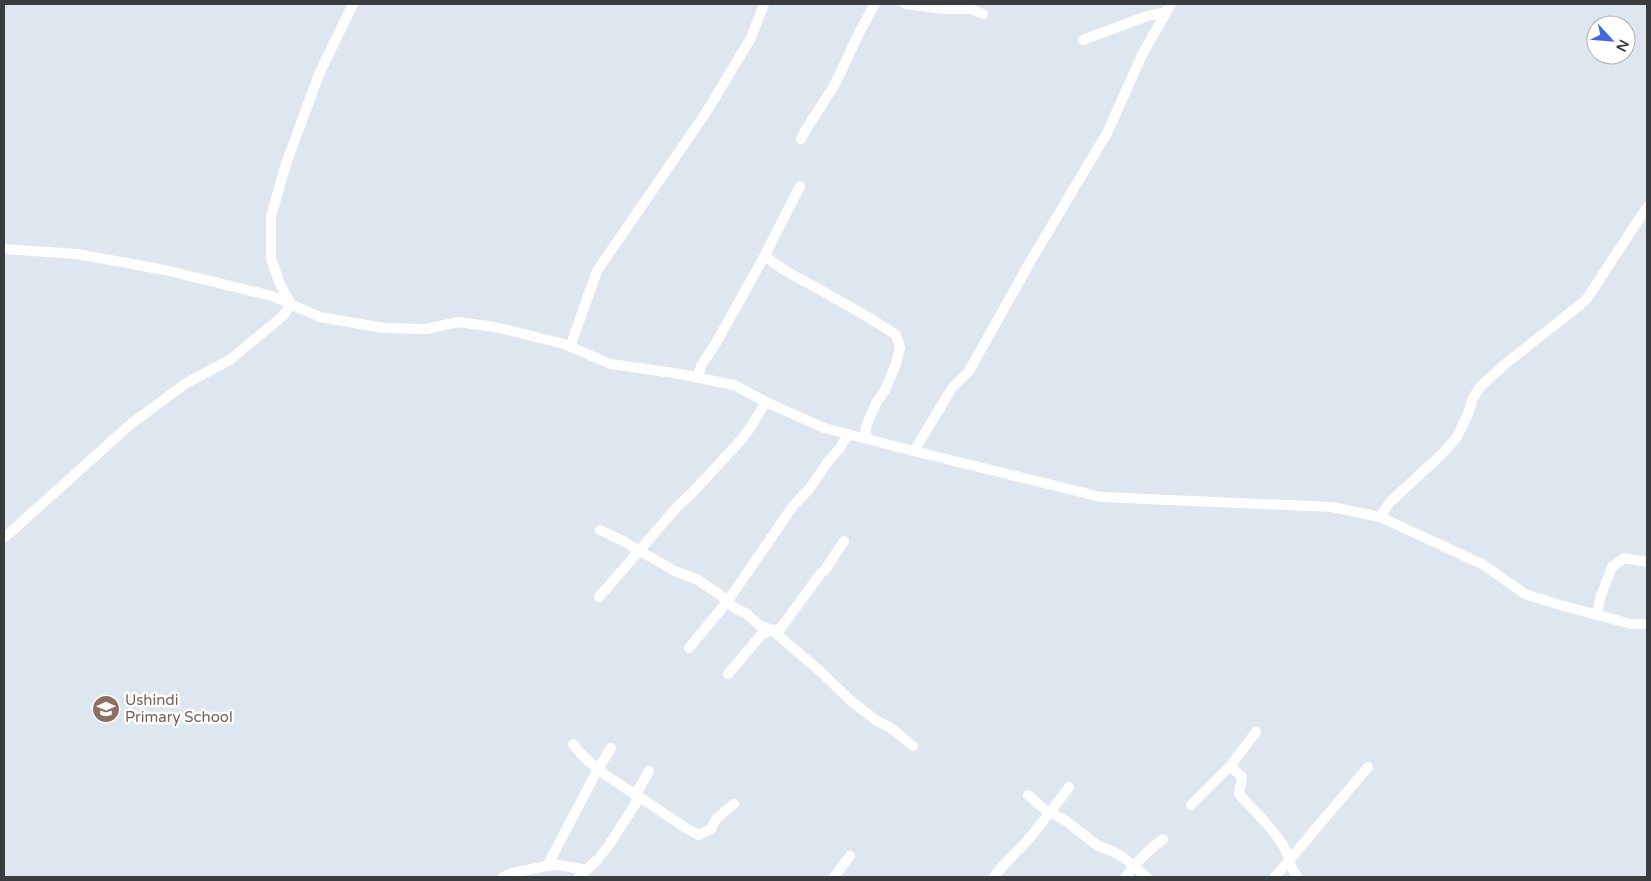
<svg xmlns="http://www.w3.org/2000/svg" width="1651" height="881" font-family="'Varela Round',sans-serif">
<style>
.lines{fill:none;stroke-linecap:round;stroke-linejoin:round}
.minor{stroke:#fff;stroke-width:10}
.labels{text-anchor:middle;stroke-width:5;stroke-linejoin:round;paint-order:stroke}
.education-label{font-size:15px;fill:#785e54;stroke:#fff;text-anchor:start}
</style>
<rect width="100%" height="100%" fill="#dee6ef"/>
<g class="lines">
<g class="minor">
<polyline points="905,4 944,9 971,9 983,14"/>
<polyline points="1083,40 1147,16 1162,13 1167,11"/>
<polyline points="801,139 805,131 835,84 860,31 875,4"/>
<path d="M800,186l-35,69c9,11 35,24 48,31 28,16 57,31 83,49l4,12 -4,17 -11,26 -9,13 -9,21 -2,8 3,7"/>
<polyline points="4,249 77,254 165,270 272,296 320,317 384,328 426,329 458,322 495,327 564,344 611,364 680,374 734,385 766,402 824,428 914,451 1101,497 1332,507 1380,517 1482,564 1525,594 1560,605 1631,624 1647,624"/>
<polyline points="570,347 597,271 705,114 751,38 764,4"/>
<polyline points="698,378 701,366 716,343 765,255"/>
<polyline points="914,451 952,388 969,371 1030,262 1107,133 1143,53 1171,4"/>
<polyline points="1380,517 1390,502 1442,454 1457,437 1468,414 1473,398 1480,387 1504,365 1586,300 1647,207"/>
<polyline points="600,530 621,540 675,571 696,579 719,594 735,608 747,614 759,625 772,630 780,629 821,573 825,570 844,541"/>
<polyline points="4,538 132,423 185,384 231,359 283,316 291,304 280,284 271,259 271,216 287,161 320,72 353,4"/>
<polyline points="599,597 677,507 693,492 741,440 750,428 766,402"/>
<polyline points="1597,615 1600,598 1612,567 1624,558 1647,562"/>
<polyline points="689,648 727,602 793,506 810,488 827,463 840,448 848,434"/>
<polyline points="728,674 761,635 772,630 821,672 850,700 877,721 891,728 913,746"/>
<path d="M573,744c16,22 40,36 63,51 22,13 40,29 63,40l12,-6 5,-10 18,-15"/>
<path d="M1230,766l12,11c0,7 -3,10 -3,17 14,16 30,30 42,48 8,11 8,24 16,35"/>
<polyline points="1028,795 1044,809 1066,821 1098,846 1112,851 1124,858 1147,877"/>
<polyline points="1191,805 1230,766 1256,732"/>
<polyline points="587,870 559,865 547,866 598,769 611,748"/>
<polyline points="503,877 512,873 547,866"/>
<polyline points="579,877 597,860 609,845 636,803 636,794 649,771"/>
<polyline points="834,877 850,856"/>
<path d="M994,877c9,-13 21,-23 32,-35 15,-17 29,-36 43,-55"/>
<path d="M1126,877c10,-16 22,-26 37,-38"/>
<polyline points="1275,877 1368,767"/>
</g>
</g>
<defs>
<g id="school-disc" transform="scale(1.4375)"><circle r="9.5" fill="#8d6e63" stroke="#fff"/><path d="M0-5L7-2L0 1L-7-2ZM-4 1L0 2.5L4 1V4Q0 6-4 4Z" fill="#fff"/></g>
</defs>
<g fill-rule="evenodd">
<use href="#school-disc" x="106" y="709"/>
</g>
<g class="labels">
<g class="education-label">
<text x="125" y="705">Ushindi<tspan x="125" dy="17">Primary School</tspan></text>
</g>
</g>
<rect width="1651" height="881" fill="none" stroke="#3a3d40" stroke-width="10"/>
<g transform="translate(1611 40) rotate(116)"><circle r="24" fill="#ffffff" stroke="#b0b1b3"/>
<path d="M0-4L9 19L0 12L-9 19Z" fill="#3f6adb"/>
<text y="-8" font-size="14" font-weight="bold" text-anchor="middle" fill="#3a3d40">N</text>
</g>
</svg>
